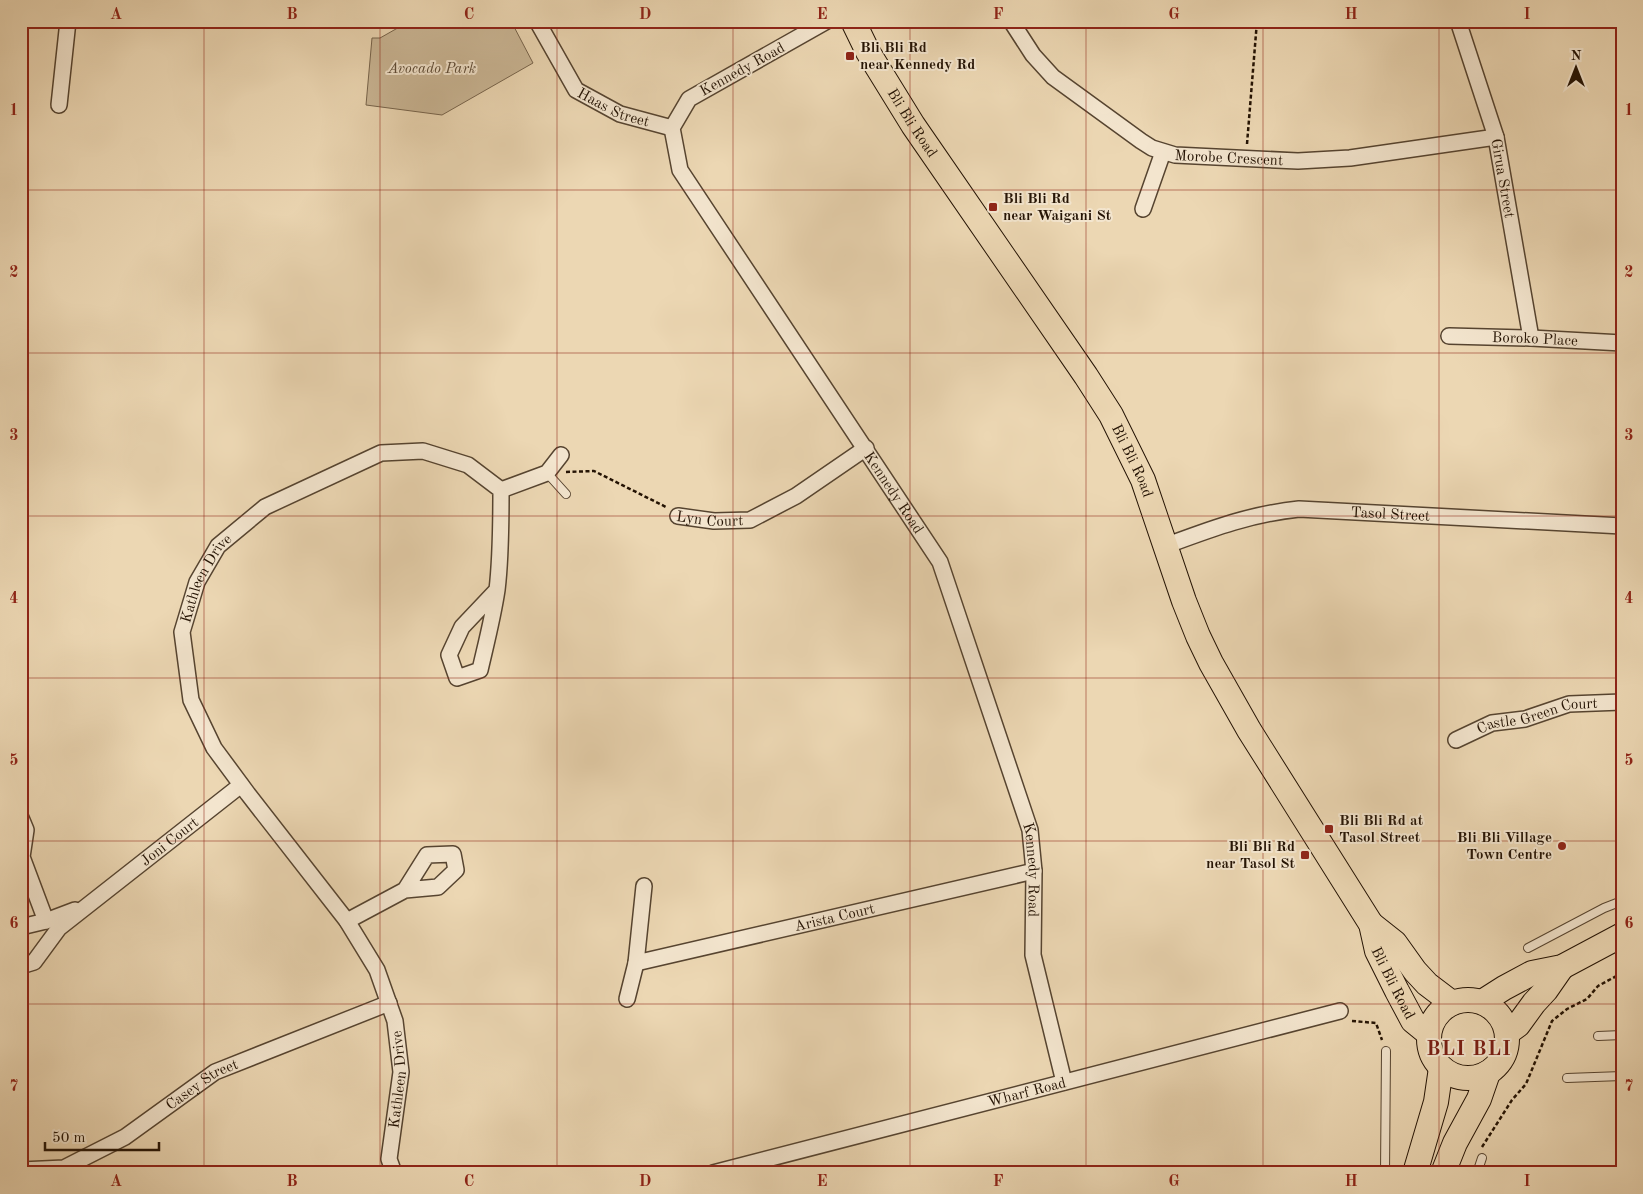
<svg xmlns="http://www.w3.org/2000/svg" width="1643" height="1194" font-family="'Old Standard TT',serif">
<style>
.green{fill:#cab695;stroke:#77644c}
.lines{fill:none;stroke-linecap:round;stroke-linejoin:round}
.lane-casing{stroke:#564430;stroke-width:10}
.street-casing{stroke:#564430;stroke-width:18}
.primary-casing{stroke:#241304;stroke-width:26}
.path{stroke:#241304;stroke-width:2.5;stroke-dasharray:4 2.5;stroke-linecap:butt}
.lane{stroke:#f3e5ce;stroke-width:8}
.street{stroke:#f3e5ce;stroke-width:15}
.primary{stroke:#ecd7b3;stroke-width:24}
.grid{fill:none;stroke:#8f2418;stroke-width:1;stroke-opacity:0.55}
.poi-dot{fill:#8f2418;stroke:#f3e5ce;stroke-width:2}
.labels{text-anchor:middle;stroke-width:4;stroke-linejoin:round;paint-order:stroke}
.poi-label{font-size:15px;font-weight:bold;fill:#241304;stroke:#f3e5ce;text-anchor:start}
.park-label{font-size:15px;font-style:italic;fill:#5e4c37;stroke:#f3e5ce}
.street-label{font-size:15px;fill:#241304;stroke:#f3e5ce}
.district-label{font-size:20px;font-weight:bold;letter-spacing:1px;fill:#7a1f14;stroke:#f3e5ce}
.neatline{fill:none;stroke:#8f2418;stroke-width:2}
.grid-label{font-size:16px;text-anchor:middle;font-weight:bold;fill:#8f2418}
</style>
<rect width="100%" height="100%" fill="#ecd7b3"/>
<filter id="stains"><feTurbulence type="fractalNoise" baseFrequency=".004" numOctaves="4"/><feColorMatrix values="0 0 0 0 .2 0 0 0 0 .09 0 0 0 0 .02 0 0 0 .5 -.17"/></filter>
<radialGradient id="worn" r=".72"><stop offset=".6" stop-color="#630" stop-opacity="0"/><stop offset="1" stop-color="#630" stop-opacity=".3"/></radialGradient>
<polygon class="green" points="410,21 511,21 533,63 442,115 366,105 372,38 380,38"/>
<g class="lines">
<g class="lane-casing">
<g id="lane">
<polyline points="547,473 566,494"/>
<polyline points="1528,948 1604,908 1622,901"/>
<polyline points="1598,1036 1622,1035"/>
<polyline points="1567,1078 1622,1076"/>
<polyline points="1385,1173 1386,1051"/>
<polyline points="1477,1173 1482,1158"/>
</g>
</g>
<g class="street-casing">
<g id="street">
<path id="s1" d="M537,21l39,69 44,24 52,14"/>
<path id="s2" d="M827,21l-138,78 -17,29 8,42 260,392 90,268 4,41 -1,84 31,127"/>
<path id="s3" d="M1011,21l22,34 20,22 88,64 11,7 23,7 123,6 52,-3 146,-21"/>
<path id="s4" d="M1458,21l38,116 35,201"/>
<polyline points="59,105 68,21"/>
<polyline points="1143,209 1163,152"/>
<path id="s5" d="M1449,336l82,2 91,5"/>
<polyline points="501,490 547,473 561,455"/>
<path id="s6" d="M678,516l36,5 36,-1 46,-24 70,-48"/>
<path id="s7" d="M1165,546c46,-17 85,-32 134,-37l323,17"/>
<path id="s8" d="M1456,740l36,-17 33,-4 44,-15 53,-2"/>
<polyline points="21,818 26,830 22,857 46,921"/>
<path id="s9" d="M644,886l-8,77 398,-92"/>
<polyline points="347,921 405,890 427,855 453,854 456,870 438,887 405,890"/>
<polyline points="21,927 46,921 75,910"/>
<path id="s10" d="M21,966l13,-4 25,-34 182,-143"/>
<polyline points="627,999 636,963"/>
<path id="s11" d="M21,1170l43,-2 61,-31 90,-65 174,-69"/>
<path id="s12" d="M394,1173l-5,-14 12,-87 -6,-51 -18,-51 -30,-49 -99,-127 -34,-46 -23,-48 -9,-68 15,-50 21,-36 47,-39 116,-54 42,-2 45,14 33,25c0,33 0,67 -4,100 -4,27 -11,54 -17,80l-23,8 -8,-23 13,-28 35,-37"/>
<path id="s13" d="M713,1173l627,-162"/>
</g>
</g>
<g class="primary-casing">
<g id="primary">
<path id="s14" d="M853,21l15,31 45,73 173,251 25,39 32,65 41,121 14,35 13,27 38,67 122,194 6,27 20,40 16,30 16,13"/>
<polyline points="1371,924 1395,943 1415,971 1427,984 1452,1003"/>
<circle cx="1468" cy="1039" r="39"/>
<polyline points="1482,1002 1504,988 1532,973 1562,967 1622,935"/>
<polyline points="1507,1033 1518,1025 1534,1003 1546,990 1562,967"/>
<polyline points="1415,1173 1436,1102 1441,1068"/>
<polyline points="1443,1173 1455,1143 1479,1099 1488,1073"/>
</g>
</g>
<g class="path">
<polyline points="1247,144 1257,21"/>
<polyline points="566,472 594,471 666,507"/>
<polyline points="1352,1021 1376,1023 1382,1040"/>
<polyline points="1482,1147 1512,1100 1526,1084 1552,1021 1567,1009 1587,999 1598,986 1622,973"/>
</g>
<use href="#lane" class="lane"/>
<use href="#street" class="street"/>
<use href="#primary" class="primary"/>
</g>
<path class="grid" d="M204,21v1152M380,21v1152M557,21v1152M733,21v1152M910,21v1152M1086,21v1152M1263,21v1152M1439,21v1152M21,190h1601M21,353h1601M21,516h1601M21,678h1601M21,841h1601M21,1004h1601"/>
<g class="poi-dot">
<rect x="845" y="51" width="10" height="10" rx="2.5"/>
<rect x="988" y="202" width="10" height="10" rx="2.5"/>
<rect x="1324" y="824" width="10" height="10" rx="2.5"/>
<circle cx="1562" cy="846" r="5"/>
<rect x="1300" y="850" width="10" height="10" rx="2.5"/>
</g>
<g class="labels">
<g class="poi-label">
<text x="860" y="52">Bli Bli Rd<tspan x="860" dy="17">near Kennedy Rd</tspan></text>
<text x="1003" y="203">Bli Bli Rd<tspan x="1003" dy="17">near Waigani St</tspan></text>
<text x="1339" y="825">Bli Bli Rd at<tspan x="1339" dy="17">Tasol Street</tspan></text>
<text x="1552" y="842" text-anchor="end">Bli Bli Village<tspan x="1552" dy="17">Town Centre</tspan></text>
<text x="1295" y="851" text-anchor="end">Bli Bli Rd<tspan x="1295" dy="17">near Tasol St</tspan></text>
</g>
<g class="park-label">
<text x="432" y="73">Avocado Park</text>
</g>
<g class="street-label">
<text transform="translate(742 69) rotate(-29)" y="5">Kennedy Road</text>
<text dy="5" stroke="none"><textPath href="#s1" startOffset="121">Haas Street</textPath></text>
<text dy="5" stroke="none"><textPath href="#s14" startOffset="118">Bli Bli Road</textPath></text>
<text dy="5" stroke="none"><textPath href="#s3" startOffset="270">Morobe Crescent</textPath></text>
<text dy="5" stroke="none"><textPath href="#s4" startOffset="164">Girua Street</textPath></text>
<text dy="5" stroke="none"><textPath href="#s5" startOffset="86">Boroko Place</textPath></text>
<text dy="5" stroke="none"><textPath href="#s14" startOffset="522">Bli Bli Road</textPath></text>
<text dy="5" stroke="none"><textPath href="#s2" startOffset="622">Kennedy Road</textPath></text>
<text dy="5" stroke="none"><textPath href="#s7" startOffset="231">Tasol Street</textPath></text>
<text dy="5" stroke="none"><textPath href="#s6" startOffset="32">Lyn Court</textPath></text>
<text dy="5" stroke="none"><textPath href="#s12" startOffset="665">Kathleen Drive</textPath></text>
<text dy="5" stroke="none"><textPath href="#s8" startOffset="86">Castle Green Court</textPath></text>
<text dy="5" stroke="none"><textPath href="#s10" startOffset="196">Joni Court</textPath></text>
<text dy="5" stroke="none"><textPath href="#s2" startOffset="1028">Kennedy Road</textPath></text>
<text dy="5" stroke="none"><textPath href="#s9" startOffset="281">Arista Court</textPath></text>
<text dy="5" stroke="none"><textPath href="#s14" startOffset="1109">Bli Bli Road</textPath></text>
<text dy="5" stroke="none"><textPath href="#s12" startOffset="95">Kathleen Drive</textPath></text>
<text dy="5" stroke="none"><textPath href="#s11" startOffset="205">Casey Street</textPath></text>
<text dy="5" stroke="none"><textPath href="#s13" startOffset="324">Wharf Road</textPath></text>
</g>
<g class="district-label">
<text x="1469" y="1055">BLI BLI</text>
</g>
</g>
<rect width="1643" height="1194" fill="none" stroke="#ecd7b3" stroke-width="55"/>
<g transform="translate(1576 68)" stroke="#f3e5ce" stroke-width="4" paint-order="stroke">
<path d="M0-4L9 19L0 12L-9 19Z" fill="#241304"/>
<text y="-8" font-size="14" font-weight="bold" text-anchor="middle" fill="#241304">N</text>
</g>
<path d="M45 1142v8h114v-8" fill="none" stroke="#241304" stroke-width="2.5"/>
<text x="52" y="1142" font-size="15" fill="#241304" stroke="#f3e5ce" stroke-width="4" paint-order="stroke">50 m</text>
<rect x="28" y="28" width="1588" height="1138" class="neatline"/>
<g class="grid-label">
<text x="116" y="19">A</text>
<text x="292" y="19">B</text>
<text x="469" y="19">C</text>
<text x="645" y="19">D</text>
<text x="822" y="19">E</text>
<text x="998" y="19">F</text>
<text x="1174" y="19">G</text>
<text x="1351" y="19">H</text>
<text x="1527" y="19">I</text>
<text x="14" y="115">1</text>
<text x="1629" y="115">1</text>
<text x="14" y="277">2</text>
<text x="1629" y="277">2</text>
<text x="14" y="440">3</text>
<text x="1629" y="440">3</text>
<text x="14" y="603">4</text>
<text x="1629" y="603">4</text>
<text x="14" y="765">5</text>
<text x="1629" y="765">5</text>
<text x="14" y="928">6</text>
<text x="1629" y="928">6</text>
<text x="14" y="1091">7</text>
<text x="1629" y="1091">7</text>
<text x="116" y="1186">A</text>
<text x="292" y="1186">B</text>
<text x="469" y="1186">C</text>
<text x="645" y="1186">D</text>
<text x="822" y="1186">E</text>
<text x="998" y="1186">F</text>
<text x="1174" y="1186">G</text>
<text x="1351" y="1186">H</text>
<text x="1527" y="1186">I</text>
</g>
<rect width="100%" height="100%" filter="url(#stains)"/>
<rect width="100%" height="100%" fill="url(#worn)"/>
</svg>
